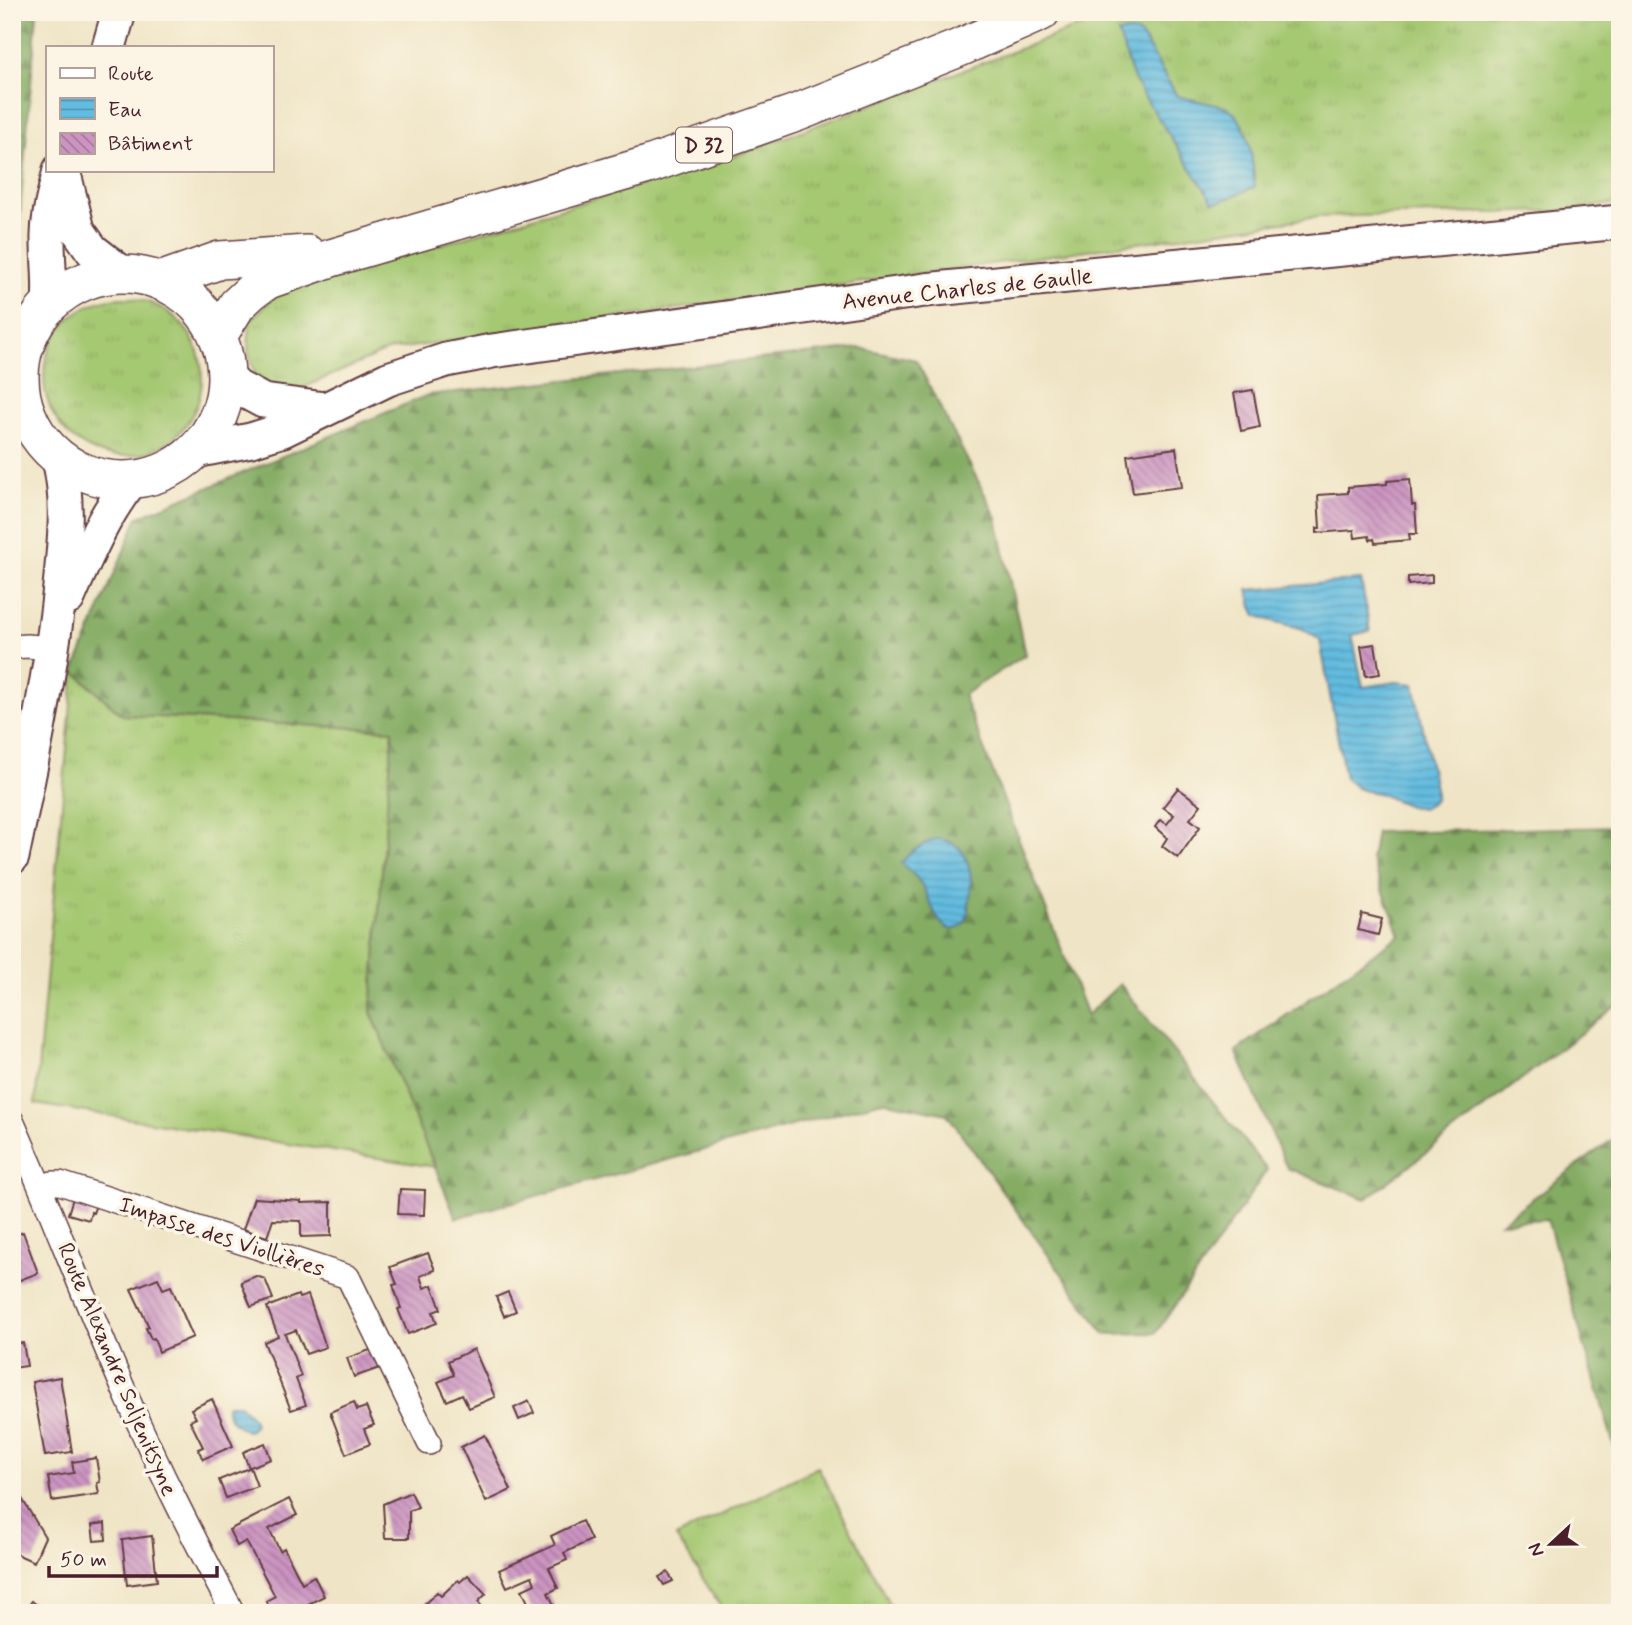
<svg xmlns="http://www.w3.org/2000/svg" width="1632" height="1625" font-family="Mynerve,sans-serif">
<style>
.grass{fill:url(#grass-tufts);stroke:#78744e;stroke-width:2}
.forest{fill:url(#forest-firs);stroke:#676648;stroke-width:2}
.water{fill:url(#water-rules);stroke:#566e86;stroke-width:2}
.building{fill:url(#building-back-hatch)}
.lines{fill:none;stroke-linecap:round;stroke-linejoin:round}
.street-casing{stroke:#633d42;stroke-width:26}
.secondary-casing{stroke:#633d42;stroke-width:37}
.primary-casing{stroke:#633d42;stroke-width:40}
.street{stroke:#fff;stroke-width:23}
.secondary{stroke:#fff;stroke-width:33}
.primary{stroke:#fff;stroke-width:37}
.labels{text-anchor:middle;stroke-width:7;stroke-linejoin:round;paint-order:stroke}
.shield{fill:#fcf5e5;stroke:#7f5f63;stroke-width:2}
.shield-label{font-size:21px;font-weight:bold;fill:#4a1f2b}
.street-label{font-size:23px;fill:#4a1f2b;stroke:#fcf5e5}
</style>
<defs>
<pattern id="grass-tufts" width="24" height="20" patternUnits="userSpaceOnUse" patternTransform="scale(1.75)"><rect width="24" height="20" fill="#a5c872"/><path d="M3 7l-1-3M5 7V3M7 7l1-3M15 17l-1-3M17 17v-4M19 17l1-3" fill="none" stroke="#90ab63"/></pattern>
<pattern id="forest-firs" width="22" height="20" patternUnits="userSpaceOnUse" patternTransform="scale(1.75)"><rect width="22" height="20" fill="#84ac64"/><path d="M5 1l3.5 6h-7zM16 11l3.5 6h-7z" fill="#6e8b53"/></pattern>
<pattern id="water-rules" width="6" height="5" patternUnits="userSpaceOnUse" patternTransform="scale(1.75)"><rect width="6" height="5" fill="#62bce0"/><path d="M0 2.5h6" fill="none" stroke="#5398b6"/></pattern>
<pattern id="building-back-hatch" width="6" height="6" patternUnits="userSpaceOnUse" patternTransform="scale(1.75)"><rect width="6" height="6" fill="#cb94c1"/><path d="M-1 5l2 2M0 0l6 6M5-1l2 2" fill="none" stroke="#a7789d"/></pattern>
</defs>
<rect width="100%" height="100%" fill="#fcf5e5"/>
<filter id="ink" filterUnits="userSpaceOnUse"><feTurbulence type="fractalNoise" baseFrequency=".0143" numOctaves="2"/><feDisplacementMap in="SourceGraphic" scale="14" xChannelSelector="R" yChannelSelector="G"/><feConvolveMatrix kernelMatrix="1 2 1 2 8 2 1 2 1" color-interpolation-filters="sRGB"/></filter>
<filter id="wash" filterUnits="userSpaceOnUse"><feTurbulence type="fractalNoise" baseFrequency=".00686" numOctaves="4" result="noise"/><feDisplacementMap in="SourceGraphic" scale="28" xChannelSelector="R" yChannelSelector="G"/><feGaussianBlur stdDeviation="1.57" result="paint"/><feColorMatrix in="noise" values="0 0 0 0 0 0 0 0 0 0 0 0 0 0 0 0 0 1.4 0 .05"/><feComposite in="paint" operator="in"/></filter>
<g filter="url(#wash)">
<rect width="100%" height="100%" fill="#efe4c5"/>
<g class="grass">
<polygon points="1113,12 1620,12 1620,203 1558,211 1318,217 389,350 296,391 258,384 248,351 250,321 279,292 719,162 1099,19"/>
<circle cx="123" cy="377" r="79"/>
<polygon points="74,671 122,715 393,730 371,1012 435,1167 35,1104"/>
<polygon points="818,1467 894,1613 725,1613 676,1537"/>
</g>
<g class="forest">
<polygon points="12,12 37,12 19,226 12,243"/>
<polygon points="860,348 916,360 997,518 1025,655 963,695 1087,1015 1120,984 1267,1170 1156,1333 1105,1334 947,1114 882,1101 456,1218 371,1012 393,730 122,715 74,671 138,517 428,395"/>
<polygon points="1620,827 1620,1003 1366,1199 1287,1168 1236,1051 1400,935 1371,859 1376,832"/>
<polygon points="1620,1134 1620,1466 1547,1219 1501,1222"/>
</g>
<g class="water">
<path d="M1130,32l7,1 6,5 34,58 52,12c23,20 23,52 26,79l-34,14 -8,1 -73,-112 -7,-13 -15,-44z"/>
<polygon points="1361,580 1370,631 1352,635 1363,687 1396,682 1414,684 1436,794 1434,801 1422,808 1409,806 1378,793 1366,791 1357,788 1345,778 1320,640 1303,629 1266,619 1256,615 1252,607 1248,590"/>
<path d="M935,839c37,1 39,39 34,67 -1,5 -1,11 -4,15 -5,9 -15,11 -22,4 -9,-8 -14,-28 -20,-38 -5,-10 -14,-17 -22,-24 8,-10 22,-19 34,-24z"/>
<path d="M228,1404h10l15,14 2,6 -5,6 -4,1c-5,-3 -16,-10 -18,-16 -1,-3 -1,-6 -1,-9z"/>
</g>
<g id="blocks">
<g class="building">
<polygon points="1253,390 1260,427 1241,431 1234,393"/>
<polygon points="1176,448 1182,487 1133,493 1127,455"/>
<polygon points="1410,479 1412,505 1415,505 1417,534 1409,534 1410,540 1375,543 1374,539 1370,540 1369,536 1355,538 1354,530 1317,533 1317,528 1320,528 1318,495 1348,493 1348,487 1387,484 1387,481"/>
<polygon points="1432,575 1432,583 1408,585 1408,577"/>
<polygon points="1375,644 1380,674 1366,676 1361,646"/>
<polygon points="1178,788 1201,805 1190,819 1200,827 1178,858 1162,846 1167,838 1155,827 1160,820 1167,824 1174,815 1163,807"/>
<polygon points="1362,914 1382,919 1378,935 1358,930"/>
<polygon points="400,1189 425,1190 424,1215 398,1214"/>
<polygon points="73,1198 96,1205 93,1213 91,1212 89,1220 68,1214"/>
<polygon points="254,1198 301,1201 301,1203 331,1202 331,1236 301,1237 301,1221 273,1220 267,1237 243,1229"/>
<polygon points="23,1232 38,1273 12,1283 12,1246 14,1245 12,1236"/>
<polygon points="428,1253 435,1270 420,1276 424,1288 432,1285 441,1309 433,1312 437,1323 408,1334 398,1309 401,1308 393,1285 397,1284 390,1267"/>
<polygon points="256,1276 265,1279 273,1299 251,1307 241,1282"/>
<polygon points="158,1278 163,1289 171,1286 193,1337 159,1352 154,1338 151,1339 146,1328 149,1327 131,1289"/>
<polygon points="508,1292 516,1311 504,1316 496,1297"/>
<polygon points="298,1295 299,1298 308,1295 326,1347 306,1354 296,1330 285,1334 301,1376 296,1379 306,1405 291,1410 264,1342 278,1336 267,1307"/>
<polygon points="23,1343 27,1366 12,1368 12,1344"/>
<polygon points="373,1349 380,1368 354,1377 347,1358"/>
<polygon points="474,1349 495,1397 469,1408 462,1394 447,1401 438,1382 454,1375 448,1361"/>
<polygon points="60,1377 72,1452 45,1456 32,1382"/>
<polygon points="212,1399 233,1446 203,1459 198,1449 203,1447 190,1421 196,1418 191,1409"/>
<polygon points="529,1401 534,1413 519,1420 514,1408"/>
<polygon points="354,1402 357,1410 366,1407 374,1425 364,1429 370,1444 346,1454 330,1412"/>
<polygon points="485,1435 511,1490 486,1502 461,1447"/>
<polygon points="265,1443 271,1459 250,1467 257,1486 226,1498 219,1480 249,1468 243,1452"/>
<polygon points="96,1458 100,1482 97,1483 99,1494 52,1501 48,1477 74,1473 72,1462"/>
<polygon points="12,1482 45,1537 34,1562 12,1552"/>
<polygon points="411,1492 418,1507 409,1511 409,1538 385,1538 383,1504"/>
<polygon points="289,1499 297,1515 269,1529 280,1551 284,1548 302,1583 314,1576 324,1596 291,1613 272,1613 266,1601 275,1596 246,1541 237,1546 229,1530"/>
<polygon points="582,1521 591,1540 564,1553 567,1560 549,1568 558,1588 548,1593 556,1609 548,1613 533,1613 522,1590 535,1584 532,1576 507,1587 499,1570 555,1545 551,1536"/>
<polygon points="105,1523 106,1540 94,1541 92,1525"/>
<polygon points="152,1536 157,1581 127,1585 122,1540"/>
<polygon points="668,1572 673,1581 664,1585 659,1577"/>
<polygon points="468,1575 486,1594 478,1602 484,1609 480,1613 415,1613 437,1592 441,1596 458,1580 460,1582"/>
<polygon points="32,1601 47,1613 23,1613"/>
</g>
</g>
</g>
<g filter="url(#ink)">
<use href="#blocks" fill-opacity="0" stroke="#633d42" stroke-width="2"/>
<g class="lines">
<g class="street-casing">
<g id="street">
<polyline points="12,647 27,646 52,648"/>
<path d="M12,1121c40,91 75,185 115,276 32,74 69,145 106,216"/>
<polyline points="41,1187 52,1183 60,1183 348,1277 429,1443"/>
</g>
</g>
<g class="secondary-casing">
<g id="secondary">
<polyline points="109,47 119,12"/>
<polyline points="63,170 78,230 92,250 123,274"/>
<path d="M49,303c2,-21 -1,-40 -1,-62 -1,-24 7,-48 12,-71"/>
<polyline points="225,375 237,387 263,401 325,409"/>
<polyline points="195,451 251,440 283,430 388,379 446,360 492,351 925,290 1620,222"/>
<path d="M68,598c18,-41 35,-82 63,-117"/>
<path d="M12,857c19,-93 40,-186 49,-280 4,-41 8,-77 -2,-118"/>
</g>
</g>
<g class="primary-casing">
<g id="primary">
<circle cx="123" cy="377" r="103"/>
<polyline points="160,281 220,260 307,254"/>
<polyline points="218,336 237,305 252,291 268,280 331,258 648,165 796,113 959,48 1041,12"/>
</g>
</g>
<use href="#street" class="street"/>
<use href="#secondary" class="secondary"/>
<use href="#primary" class="primary"/>
</g>
</g>
<g class="labels">
<rect class="shield" x="676" y="127.5" width="56" height="35" rx="5"/>
<g class="shield-label">
<text x="704" y="152">D 32</text>
</g>
<g class="street-label">
<text transform="translate(967 288) rotate(-6)" y="8">Avenue Charles de Gaulle</text>
<text transform="translate(222 1236) rotate(18)" y="8">Impasse des Viollières</text>
<text transform="translate(118 1369) rotate(67)" y="8">Route Alexandre Soljenitsyne</text>
</g>
</g>
<rect width="1632" height="1625" fill="none" stroke="#fcf5e5" stroke-width="42"/>
<rect x="46" y="46" width="228" height="126" fill="#fcf5e5" stroke="#b59f9b" stroke-width="2"/>
<rect x="60" y="68" width="35" height="10" fill="#ffffff" stroke="#b59f9b" stroke-width="2"/>
<text x="108" y="80" font-size="21" fill="#4a1f2b">Route</text>
<rect x="60" y="98" width="35" height="21" fill="url(#water-rules)" stroke="#b59f9b" stroke-width="2"/>
<text x="108" y="116" font-size="21" fill="#4a1f2b">Eau</text>
<rect x="60" y="133" width="35" height="21" fill="url(#building-back-hatch)" stroke="#b59f9b" stroke-width="2"/>
<text x="108" y="150" font-size="21" fill="#4a1f2b">Bâtiment</text>
<g transform="translate(1551 1544) rotate(248)" stroke="#fcf5e5" stroke-width="5" paint-order="stroke">
<path d="M0-5L12 26L0 18L-12 26Z" fill="#4a1f2b"/>
<text y="-10" font-size="19" font-weight="bold" text-anchor="middle" fill="#4a1f2b">N</text>
</g>
<path d="M49 1566v10h168v-10" fill="none" stroke="#4a1f2b" stroke-width="3.5"/>
<text x="60" y="1566" font-size="21" fill="#4a1f2b" stroke="#fcf5e5" stroke-width="5" paint-order="stroke">50 m</text>
</svg>
